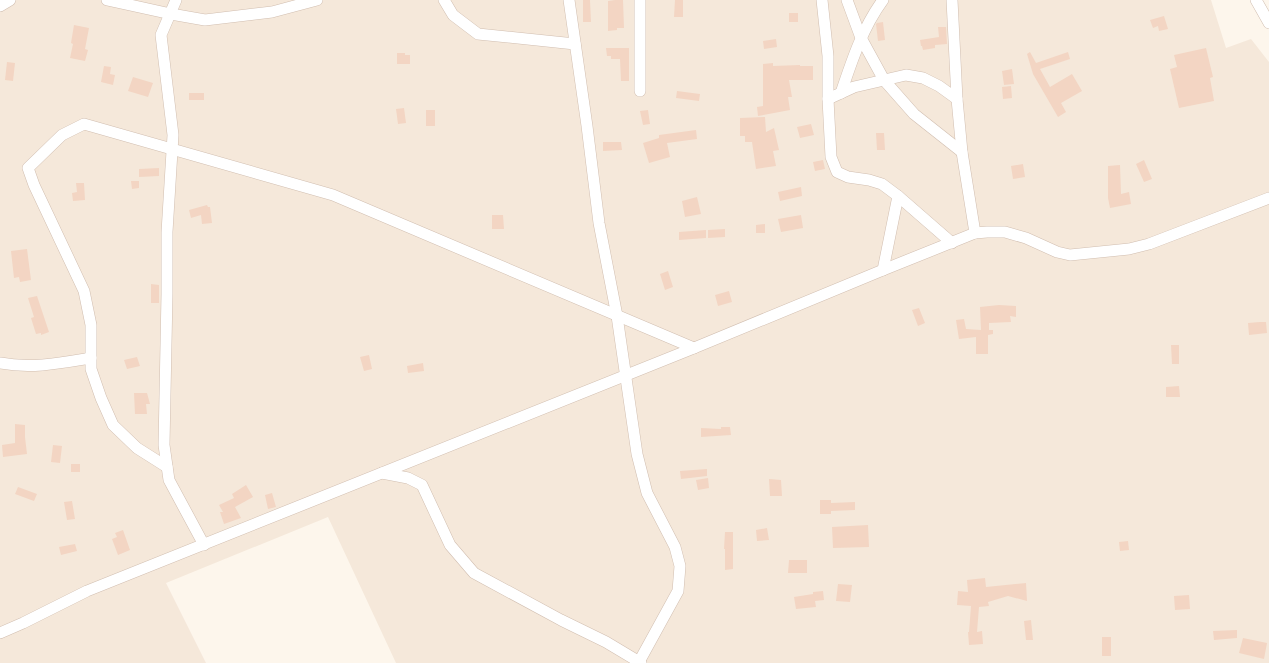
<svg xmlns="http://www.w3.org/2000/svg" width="1269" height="663" font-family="Roboto,sans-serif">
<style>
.residential{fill:#f5e8da}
.building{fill:#f3d5c3}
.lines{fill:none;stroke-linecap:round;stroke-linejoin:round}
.minor-casing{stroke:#d1beb0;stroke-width:12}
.minor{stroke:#fff;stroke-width:11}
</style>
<rect width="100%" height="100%" fill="#fdf6ec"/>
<polygon class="residential" points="0,0 1211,0 1226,48 1251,39 1269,62 1269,663 396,663 328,517 166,583 206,663 0,663"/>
<g class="building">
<polygon points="583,0 590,0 591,22 583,22"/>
<polygon points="615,0 623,0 624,28 617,28 617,30 608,31 608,1"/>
<polygon points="675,0 683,0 683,17 674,17"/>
<rect x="789" y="13" width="9" height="9"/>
<polygon points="1164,16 1168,29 1159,31 1158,26 1153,28 1150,20"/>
<polygon points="883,22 885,40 878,41 876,24 877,23"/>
<polygon points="74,25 89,28 85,49 88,50 85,61 70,58 73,44 71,43"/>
<polygon points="938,27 946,27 947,44 935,45 935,48 923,50 922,46 921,46 920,40 939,37"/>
<polygon points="776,39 777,47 764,49 763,41"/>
<polygon points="606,48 629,48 629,81 621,81 620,59 611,59 611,56 607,56"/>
<polygon points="1206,48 1213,77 1210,78 1214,101 1179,108 1170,69 1177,67 1174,55"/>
<polygon points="1030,52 1036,63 1068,52 1070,59 1040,69 1050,87 1072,74 1082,91 1061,103 1066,112 1058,117 1033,74 1027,54"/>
<polygon points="397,53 405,53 405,55 410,55 410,64 397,64"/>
<polygon points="7,62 15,63 13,81 5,80"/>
<polygon points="773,63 773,66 800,65 800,66 813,66 813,80 789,80 792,97 788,97 790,110 758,116 757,107 763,106 763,64"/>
<polygon points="104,66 111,67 110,74 115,75 113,85 101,82"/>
<polygon points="1012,69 1014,84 1004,85 1002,71"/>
<polygon points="133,77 153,83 148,97 128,91"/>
<polygon points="1011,86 1012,98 1003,99 1002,87"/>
<polygon points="677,91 700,94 699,101 676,98"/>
<rect x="189" y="93" width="15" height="7"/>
<polygon points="404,108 406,123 398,124 396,109"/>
<rect x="426" y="110" width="9" height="16"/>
<polygon points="648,110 650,124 643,125 640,111"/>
<polygon points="765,117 766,132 774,128 779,150 773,151 776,166 756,169 752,142 745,142 745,136 740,136 740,118"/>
<polygon points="811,124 814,135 800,138 797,127"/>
<polygon points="696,130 697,139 667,143 670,157 649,163 643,143 659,138 659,135"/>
<polygon points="876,133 884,133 885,150 877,150"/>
<polygon points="603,142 621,142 622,150 603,151"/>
<polygon points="823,160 825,169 815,171 813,162"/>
<polygon points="1144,160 1152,179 1144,182 1136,164"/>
<polygon points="1023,164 1025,177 1013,179 1011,166"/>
<polygon points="1120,165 1121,194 1129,192 1131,204 1110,208 1108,198 1108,166"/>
<polygon points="159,168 159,176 139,177 139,169"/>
<polygon points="131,181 139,181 139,188 132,189"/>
<polygon points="76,183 84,183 85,200 73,201 72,193 77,192"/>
<polygon points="801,187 802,196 780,201 778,192"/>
<polygon points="697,197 701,214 685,217 682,201"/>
<polygon points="207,205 208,207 210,207 212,223 202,224 201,215 191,218 189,210"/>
<polygon points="492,215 503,215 504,229 492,229"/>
<polygon points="801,215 803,228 781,232 778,219"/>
<polygon points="765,224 765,233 756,233 756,225"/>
<polygon points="725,229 725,237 708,238 708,230"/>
<polygon points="706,230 706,238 679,240 679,232"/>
<polygon points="27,249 31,280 20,282 19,277 14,278 11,251"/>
<polygon points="668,271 673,287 665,290 660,274"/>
<polygon points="151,284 159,285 159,303 151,303"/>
<polygon points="729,291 732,302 718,306 715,295"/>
<polygon points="37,296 49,332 41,335 41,333 36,334 31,318 34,317 28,298"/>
<polygon points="999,305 1016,306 1016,317 1010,316 1011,322 989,323 989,330 993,330 993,334 988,335 988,354 976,354 976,337 959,339 956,320 964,319 966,329 981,330 980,307"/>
<polygon points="919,308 925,323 918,326 912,310"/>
<polygon points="1260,322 1266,322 1267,333 1249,335 1248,323"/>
<polygon points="1171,345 1179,345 1179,364 1172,364"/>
<polygon points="369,355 372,369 364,371 360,357"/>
<polygon points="137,357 140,366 127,369 124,360"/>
<polygon points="423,363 424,371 408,373 407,366"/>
<polygon points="1179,386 1180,397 1166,397 1166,387"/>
<polygon points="134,393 147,393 150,404 146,404 147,414 135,414"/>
<polygon points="15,424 25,425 25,437 27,454 3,457 2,445 15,443"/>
<polygon points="721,427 730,427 731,435 701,437 701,428 721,429"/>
<polygon points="53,445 62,446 60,463 51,462"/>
<rect x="71" y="464" width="9" height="8"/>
<polygon points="707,469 707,476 681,479 680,471"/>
<polygon points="708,478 709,488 698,490 696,480"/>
<polygon points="769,479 781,480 782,496 770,496"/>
<polygon points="246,485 253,497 235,507 241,518 224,524 220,512 223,512 219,505 234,498 232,494"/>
<polygon points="18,487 37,494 34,501 15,494"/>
<polygon points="272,493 276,507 268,509 265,495"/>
<polygon points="820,500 831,500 831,503 855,502 855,510 831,511 831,514 820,514"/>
<polygon points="72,501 75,519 67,520 64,502"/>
<polygon points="868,525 869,547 833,548 832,527"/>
<polygon points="767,528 769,540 757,541 756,530"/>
<polygon points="123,530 130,550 118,555 112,539 117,537 115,533"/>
<polygon points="725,532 733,532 733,569 725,570 725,549 724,549"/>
<polygon points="1128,541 1129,550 1120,551 1119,542"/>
<polygon points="75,544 77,551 61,555 59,547"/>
<polygon points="789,560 807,560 807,573 788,573"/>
<polygon points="985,578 986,587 1026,583 1027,601 1008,596 988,602 989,606 979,607 977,632 982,631 983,644 969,645 968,632 969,632 971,606 957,605 958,591 968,592 967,580"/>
<polygon points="838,584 852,585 850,602 836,601"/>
<polygon points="823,591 824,600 815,601 816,607 796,609 794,597 813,594 813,592"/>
<polygon points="1189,595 1190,609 1175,610 1174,596"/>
<polygon points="1031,620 1033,640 1026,640 1024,621"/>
<polygon points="1237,630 1237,638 1214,640 1213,631"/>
<rect x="1102" y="637" width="9" height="19"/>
<polygon points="1243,638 1267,643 1264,659 1239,653"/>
</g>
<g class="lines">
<g class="minor-casing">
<g id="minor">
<polyline points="107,0 171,14 205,20 272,12 317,0"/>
<polyline points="176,0 161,35 173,135 167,232 167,294 164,445 169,480 204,545"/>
<polyline points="444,0 453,15 478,34 575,44"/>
<polyline points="569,0 587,126 599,223 617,316 637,454 647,493 675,547 680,566 678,591 639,662"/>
<polyline points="822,0 828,56 828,99 831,157 837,172 848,177 869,180 882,184 898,196 883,270"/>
<polyline points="847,0 861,38 884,80 914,114 962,152"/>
<polyline points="952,0 957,99 962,152 975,233"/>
<polyline points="1256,0 1269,23"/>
<polyline points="0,6 10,0"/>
<polyline points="640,91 640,0"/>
<path d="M841,93c11,-33 22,-66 42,-93"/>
<polyline points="828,99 854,87 906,75 923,78 939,86 957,99"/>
<polyline points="898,196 952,243"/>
<path d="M0,363c31,6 61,0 91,-5"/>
<polyline points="167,467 137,448 113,425 101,398 91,369 91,325 84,291 34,185 28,168 62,135 84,124 333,195 694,348"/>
<polyline points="382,473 408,478 422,485 450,545 474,573 561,620 606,642 641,663"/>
<polyline points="0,633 23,623 87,591 694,348 883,270 975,233 987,232 1005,232 1026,238 1057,252 1070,255 1129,249 1149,244 1269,198"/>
</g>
</g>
<use href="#minor" class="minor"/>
</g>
</svg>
